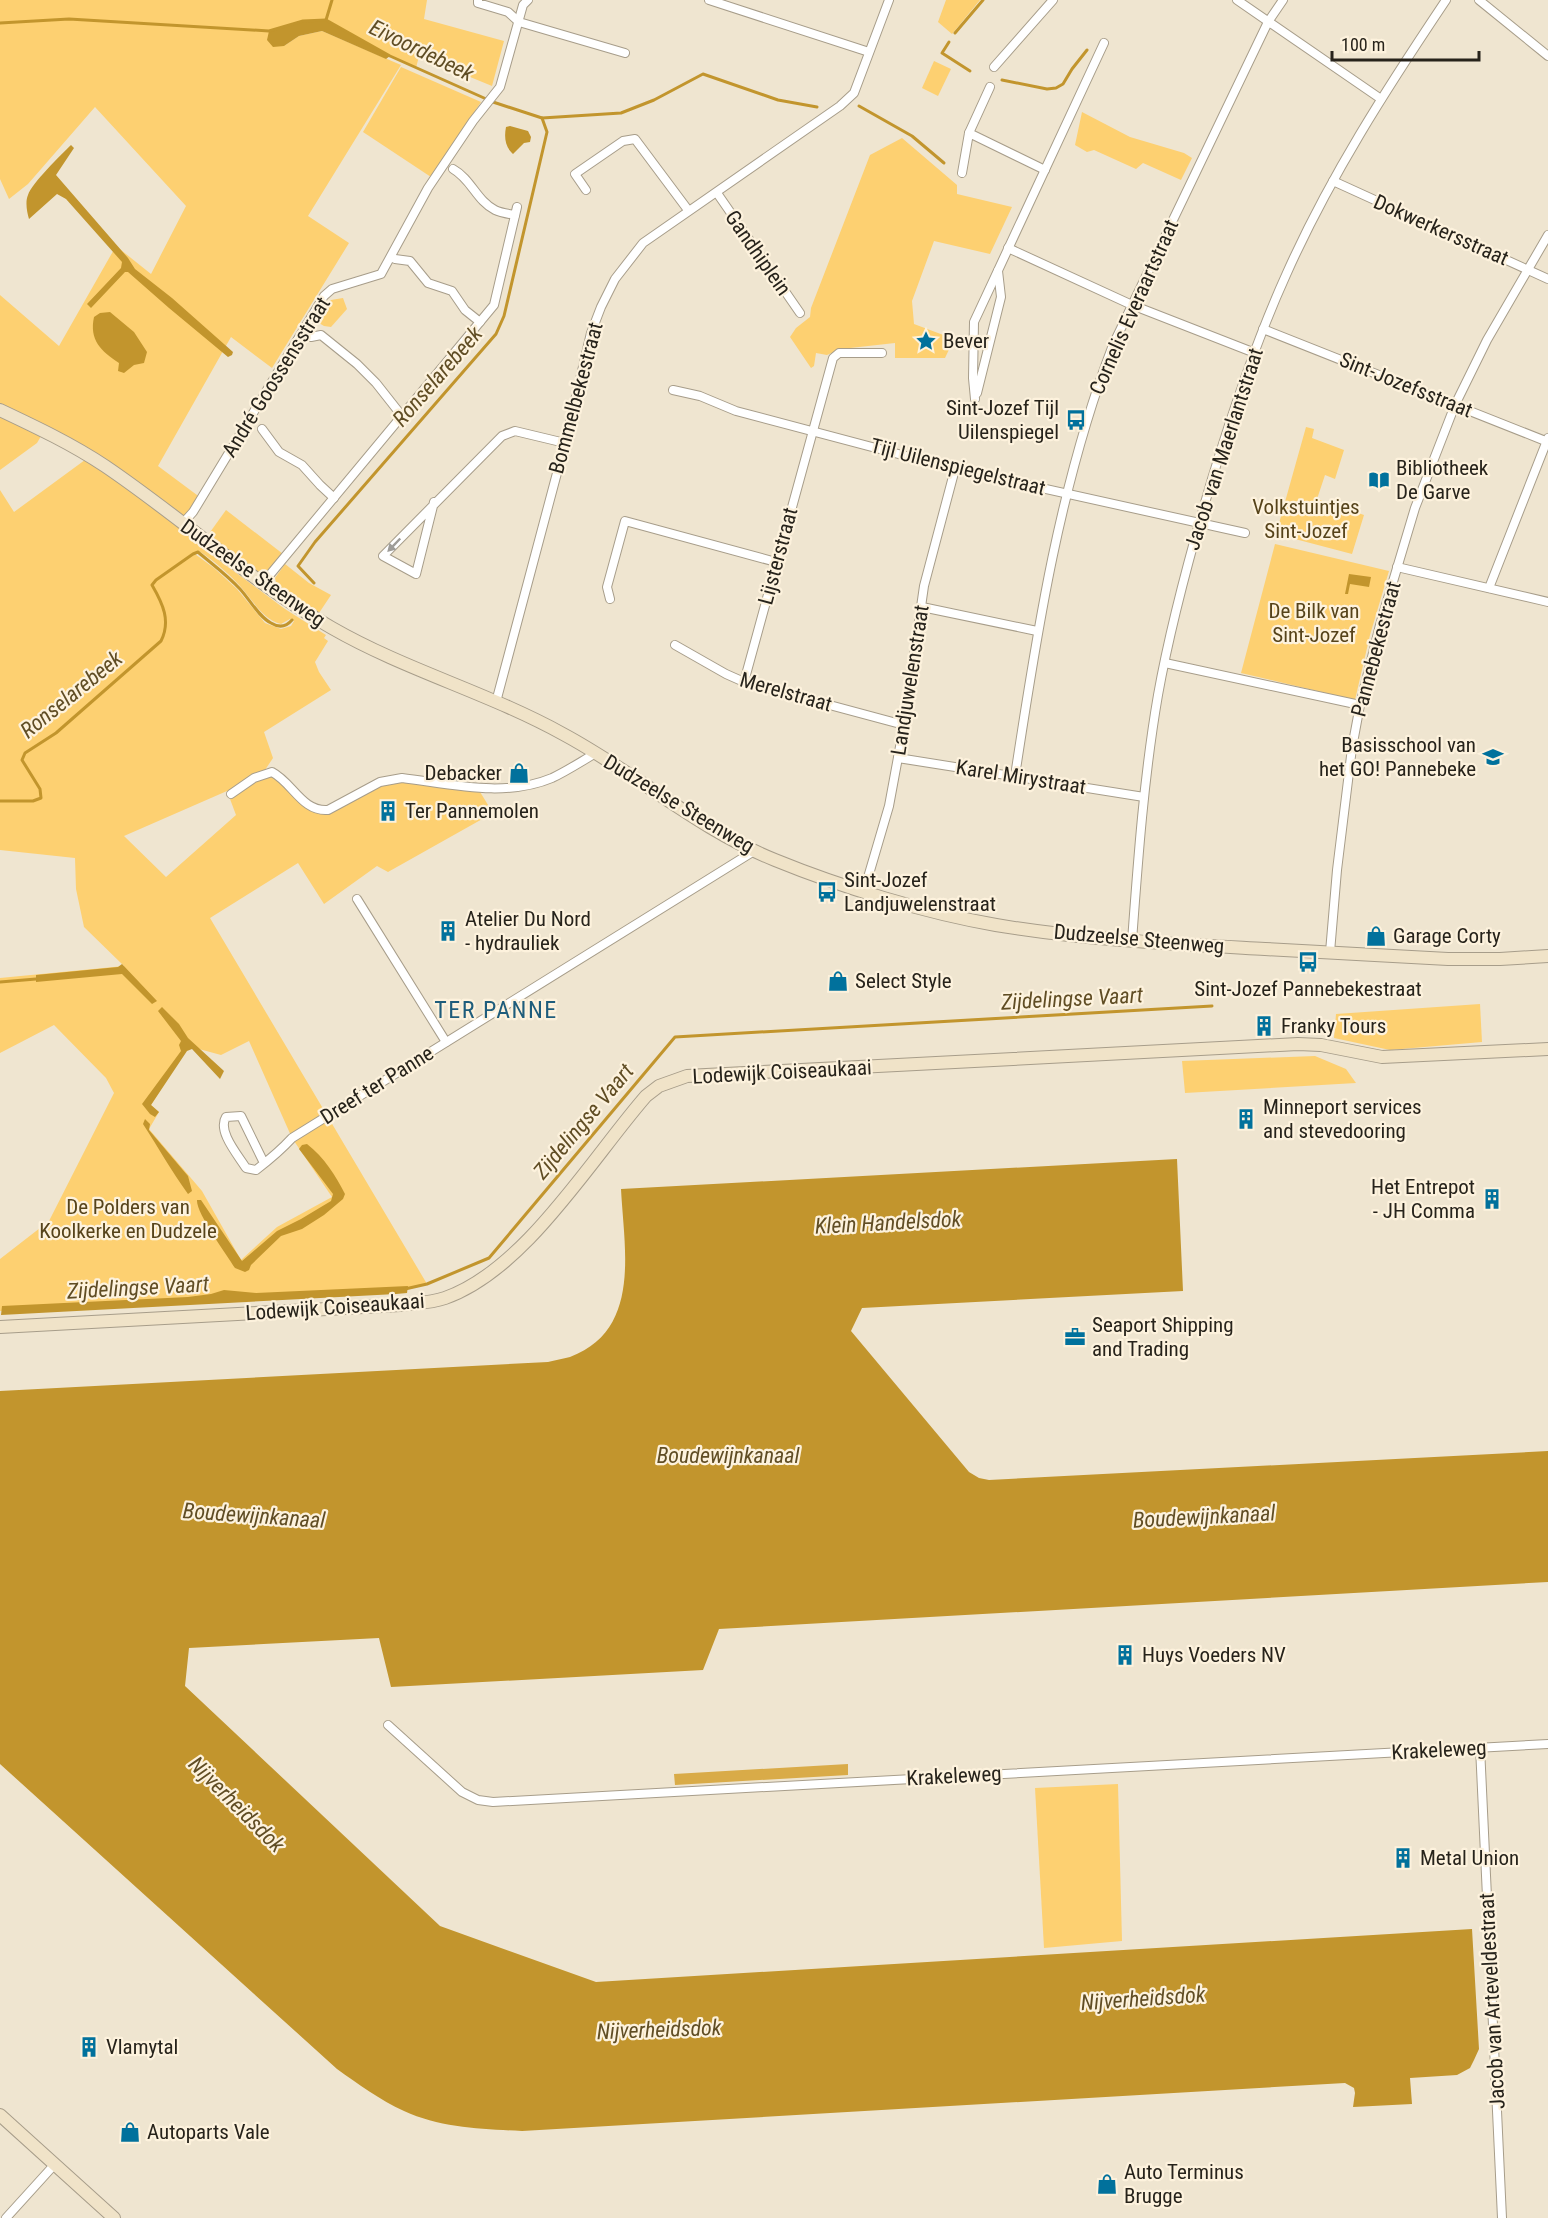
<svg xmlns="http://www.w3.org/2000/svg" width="1548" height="2218" font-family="'Roboto Condensed',sans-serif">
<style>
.green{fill:#fdd071;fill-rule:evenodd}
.forest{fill:#d9ab48}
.water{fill:#c2952d}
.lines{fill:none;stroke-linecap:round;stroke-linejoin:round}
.stream{stroke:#c2952d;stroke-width:3}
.street-casing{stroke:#a79d8a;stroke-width:10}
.secondary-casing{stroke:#a79d8a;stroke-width:14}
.street{stroke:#fff;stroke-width:8}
.secondary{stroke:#f0e3c8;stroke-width:12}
.oneway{fill:#9e9c98}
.labels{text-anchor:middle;stroke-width:4.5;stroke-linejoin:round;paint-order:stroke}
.street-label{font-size:21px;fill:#27231b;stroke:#fdf2dd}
.poi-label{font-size:21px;fill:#27231b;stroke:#fdf2dd;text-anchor:start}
.park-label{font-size:21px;fill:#56431a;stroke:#fdf2dd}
.water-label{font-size:22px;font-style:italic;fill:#604d24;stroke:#fdf2dd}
.quarter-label{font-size:24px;letter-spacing:1.5px;fill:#1f5d7c;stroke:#fdf2dd}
</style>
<rect width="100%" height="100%" fill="#efe5d0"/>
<g class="green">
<path d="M0,0h427l-3,19 80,22 -12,45 -73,-30 -3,12 -26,-12 -64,-36 -23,1 -19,25 15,-10 23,-5 79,34 -93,151 41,27 -77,125 -41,-31 -73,129 43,32 -18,25 23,17 -5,7 84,62 41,26 -2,3 4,3 -13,21 4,10 12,18 -67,42 9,26 -10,15 9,-1 49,39 69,-32 87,8 16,26 -105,59 -11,-6 -53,38 -26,-41 -88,55 217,366 -18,5 -409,22v-52l49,-38 65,-128 -8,-15 -52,-53 -54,28v-75l124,-12 -40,-39 -8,-38 -1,-31 -75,-8v-360l14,22 75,-55 -45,-26 -7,12 -37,27v-175l59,51 57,-100 35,28 35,-68 -91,-99 -67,77 -19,15 -9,-20zM199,551c15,10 28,21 40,34 13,14 23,34 42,39l9,-5 4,2 -3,5 -10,3 -16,-6 -28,-34 -23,-21 -19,-14zM227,791l9,24 -70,62 -42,-41zM249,1041l43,97 40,59 -55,30 -36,33 -39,-69 -53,-62 10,-17 -8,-7 37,-59 33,9z"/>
<polygon points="946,0 980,0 952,34 938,22"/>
<polygon points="934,61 951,69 938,96 922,88"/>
<polygon points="401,67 481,102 431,177 363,132"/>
<polygon points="1082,112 1130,137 1184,153 1192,158 1181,180 1143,163 1136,169 1094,150 1087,152 1075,145"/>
<polygon points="902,138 957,185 957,194 1012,207 990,254 934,241 912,301 914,324 954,339 945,358 895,358 895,343 841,349 827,355 816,353 814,366 811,368 790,337 796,328 810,317 811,308 870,155"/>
<polygon points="343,298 347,309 331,327 324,326 319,323 320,313 331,300"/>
<polygon points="1306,427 1314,429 1312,438 1344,450 1335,479 1325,475 1317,499 1364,515 1352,554 1276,534"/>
<polygon points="226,510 283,554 267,572 257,572 208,535"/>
<polygon points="1275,544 1389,571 1370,635 1355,700 1241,673"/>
<polygon points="285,564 309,583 331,595 319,613 277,586 275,578"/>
<polygon points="1480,1004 1482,1042 1390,1050 1334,1038 1336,1014"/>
<polygon points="1315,1056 1346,1069 1356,1083 1185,1093 1182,1061"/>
<polygon points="1118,1784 1122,1941 1044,1948 1035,1788"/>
</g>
<polygon class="forest" points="848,1764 848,1775 675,1785 674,1774"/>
<g class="water">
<polygon points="326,20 390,56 386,59 322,31 299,36 284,46 273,47 267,40 269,31 303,21"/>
<path d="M510,126l18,5 3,6 -1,5 -6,1 -11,11c-8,-7 -9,-17 -7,-27z"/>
<path d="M71,145l3,3 -18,27 72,83 7,11 37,29 61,54 -1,3 -4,2 -59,-49 -41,-36h-3l-34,36 -4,-4 34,-36 1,-6 -56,-63 -9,-5 -28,25c-2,-7 -4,-17 -1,-24 4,-12 33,-40 43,-50z"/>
<path d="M110,312l24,20 13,20 -3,11 -10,2 -10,8 -6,-2 1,-8c-18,-12 -30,-23 -25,-46l6,-4z"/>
<polygon points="1349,574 1371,577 1369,587 1350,584 1348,594 1345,594"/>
<polygon points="122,964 157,1001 152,1004 122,974 36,982 36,975 118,967"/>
<polygon points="162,1007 179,1024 188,1038 224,1071 220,1079 192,1049 187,1051 151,1105 159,1112 155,1117 150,1114 142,1104 181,1051 179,1045 181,1041 158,1011"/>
<path d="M145,1119l5,5 -1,6 39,46 4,15 -4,3c-16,-22 -30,-47 -45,-70z"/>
<path d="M307,1144c17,13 29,32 38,50l-2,5 -19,16 -22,14 -21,7 -30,29 -2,5 -4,2 -10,-4c-8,-13 -39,-55 -38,-68h4l41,61 35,-30 24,-12 30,-18 2,-7 -34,-45 3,-4z"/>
<path d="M1177,1159l6,132 -321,17 -11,23 118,141 10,6 10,2 559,-29v131l-829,47 -16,41 -312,17 -12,-49 -190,10 -4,38 255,240 156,56 876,-53 7,120 -5,11 -4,8 -13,7 -47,3 2,26 -59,3 2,-14 -1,-5 -9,-5 -823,48c-40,-2 -81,-3 -118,-20 -24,-11 -46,-27 -67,-42l-337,-305v-373l548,-29c7,-2 15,-3 22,-5 72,-27 54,-108 51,-168z"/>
<polygon points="408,1286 407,1293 396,1294 1,1315 2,1306 188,1297 211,1294 224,1290 256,1293"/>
</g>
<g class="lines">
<g class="stream">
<polyline points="326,20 332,0"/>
<polyline points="0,23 69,19 269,31 303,21 326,20 390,56 493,102 542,118 621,113 654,100 703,74 778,100 817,107"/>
<polyline points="955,33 983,0"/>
<polyline points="949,42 942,53 970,71"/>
<polyline points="1002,80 1047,89 1056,88 1063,84 1072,69 1087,50"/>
<polyline points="859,106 912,136 944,163"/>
<polyline points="314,583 298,566 315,542 496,334 504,316 547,132 542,118"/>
<path d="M0,801h33l8,-3 -1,-9 -18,-29 3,-7 31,-20 105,-92c10,-20 2,-37 -9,-56l4,-5 37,-26 5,-2c14,12 29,23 42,37 10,11 19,28 31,34 8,5 15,4 21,-3"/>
<polyline points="0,982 36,979"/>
<polyline points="405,1289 427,1284 489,1258 675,1037 1212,1006"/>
</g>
<g class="street-casing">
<g id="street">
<polyline points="478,0 478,3 508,12 519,22 625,53"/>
<polyline points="709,0 869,52"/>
<polyline points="1237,0 1381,99"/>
<polyline points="1479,0 1548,56"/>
<polyline points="994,67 1053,0"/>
<polyline points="969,133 990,87"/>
<path d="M453,169c18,10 24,32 42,41 6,3 14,4 20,5"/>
<polyline points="962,173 969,133 1045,170"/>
<polyline points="1333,181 1548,279"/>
<polyline points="586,190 575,174 623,141 635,139 688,210"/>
<polyline points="717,193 800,313"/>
<polyline points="1008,248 1132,305 1255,353"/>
<polyline points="395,259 410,261 428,283 452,291 465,310 480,322"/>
<polyline points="1263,329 1548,442"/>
<polyline points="311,337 321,335 357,364 376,383 402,416"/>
<polyline points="673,390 700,396 736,411 955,469 1245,533"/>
<polyline points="977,393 1001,297 998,271"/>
<polyline points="975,399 973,378 974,322 1104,43"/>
<polyline points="262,429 279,452 302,465 320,485 334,498"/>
<polyline points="434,502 416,574 383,556 502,436 515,431 565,443"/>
<polyline points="183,523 193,512 324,296 332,289 381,274 428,188 473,121 500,87 523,5 528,0"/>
<polyline points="1397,567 1548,602"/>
<polyline points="263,583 494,305 517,207"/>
<polyline points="1489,588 1548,438"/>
<polyline points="610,599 607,587 625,521 776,562"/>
<polyline points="922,607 1037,631"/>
<polyline points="675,645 726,674 744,682 904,725"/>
<polyline points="1165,663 1360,705"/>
<polyline points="744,682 833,358 839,353 882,353"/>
<polyline points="496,702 565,443 591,333 601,307 615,279 643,243 840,106 854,93 889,0"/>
<polyline points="898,758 1144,797"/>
<path d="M1015,776c22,-145 45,-293 98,-431l155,-323 15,-22"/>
<path d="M231,794l23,-16 18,-6c21,11 30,40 56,38l52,-28 22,-4c49,6 102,20 150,0 15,-7 30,-17 44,-25"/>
<polyline points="864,891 889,806 904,725 924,586 955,469"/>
<polyline points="357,899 446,1042"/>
<path d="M1132,941c6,-82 12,-165 26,-246 13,-73 33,-145 54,-216 21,-69 44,-138 74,-204 43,-97 101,-187 160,-275"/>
<polyline points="1330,952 1337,870 1352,748 1360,705 1380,625 1415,508 1455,405 1487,340 1548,235"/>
<path d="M264,1163l-23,-47 -15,1c-9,14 12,38 20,51l10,2c13,-10 25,-20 36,-32l462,-287"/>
<polyline points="388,1725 462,1792 478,1800 493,1802 1548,1744"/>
<polyline points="1480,1747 1502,2218"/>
<polyline points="6,2218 55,2164"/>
</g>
</g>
<g class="secondary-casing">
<g id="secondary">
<path d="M0,410c36,17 72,34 105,56 77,52 146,116 227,162 73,42 157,65 231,106 73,39 135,95 212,126 66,27 151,53 221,65 89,15 179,19 269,24 61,3 122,7 183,10h52l48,-3"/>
<path d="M0,1327l400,-22c15,-2 31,-2 45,-7 80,-28 146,-139 201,-202l13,-10 28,-10 611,-32 23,1 61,12 166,-8"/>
<polyline points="0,2115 114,2218"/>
</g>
</g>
<use href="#street" class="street"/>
<use href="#secondary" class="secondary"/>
</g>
<defs><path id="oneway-solid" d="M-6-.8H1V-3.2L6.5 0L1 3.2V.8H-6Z" transform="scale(1.5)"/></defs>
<use class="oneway" href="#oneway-solid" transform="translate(394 545) rotate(134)"/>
<defs>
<g id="sight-bare" transform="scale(1.62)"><path d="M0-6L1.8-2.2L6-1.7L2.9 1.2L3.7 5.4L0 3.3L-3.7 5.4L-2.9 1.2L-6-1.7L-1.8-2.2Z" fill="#01719c" stroke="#fdf2dd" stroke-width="2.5" paint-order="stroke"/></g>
<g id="bus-bare" transform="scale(1.62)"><path d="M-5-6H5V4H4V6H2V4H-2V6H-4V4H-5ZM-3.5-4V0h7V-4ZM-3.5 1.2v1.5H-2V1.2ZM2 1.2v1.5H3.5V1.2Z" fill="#01719c" stroke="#fdf2dd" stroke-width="2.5" paint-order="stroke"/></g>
<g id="library-bare" transform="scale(1.62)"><path d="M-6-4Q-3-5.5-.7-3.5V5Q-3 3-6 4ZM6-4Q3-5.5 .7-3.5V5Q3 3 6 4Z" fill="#01719c" stroke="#fdf2dd" stroke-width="2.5" paint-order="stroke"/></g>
<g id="school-bare" transform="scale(1.62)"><path d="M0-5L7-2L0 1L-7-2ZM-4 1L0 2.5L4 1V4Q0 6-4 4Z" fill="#01719c" stroke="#fdf2dd" stroke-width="2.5" paint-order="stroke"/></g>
<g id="shop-bare" transform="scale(1.62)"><path d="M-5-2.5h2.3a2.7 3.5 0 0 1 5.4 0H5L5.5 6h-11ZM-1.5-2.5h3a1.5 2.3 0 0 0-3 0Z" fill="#01719c" stroke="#fdf2dd" stroke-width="2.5" paint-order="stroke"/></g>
<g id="building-bare" transform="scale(1.62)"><path d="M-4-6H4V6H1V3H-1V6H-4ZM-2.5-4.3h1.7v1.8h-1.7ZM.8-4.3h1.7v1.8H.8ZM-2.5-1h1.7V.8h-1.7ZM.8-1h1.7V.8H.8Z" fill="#01719c" stroke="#fdf2dd" stroke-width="2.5" paint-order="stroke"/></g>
<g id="office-bare" transform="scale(1.62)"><path d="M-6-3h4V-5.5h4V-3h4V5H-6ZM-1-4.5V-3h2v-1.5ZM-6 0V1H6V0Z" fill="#01719c" stroke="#fdf2dd" stroke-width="2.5" paint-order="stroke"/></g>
</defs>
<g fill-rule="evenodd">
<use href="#sight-bare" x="926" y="341"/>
<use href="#bus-bare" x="1076" y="420"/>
<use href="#library-bare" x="1379" y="480"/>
<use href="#school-bare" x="1493" y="757"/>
<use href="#shop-bare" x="519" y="773"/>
<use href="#building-bare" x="388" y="811"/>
<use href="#bus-bare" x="827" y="892"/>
<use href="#building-bare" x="448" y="931"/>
<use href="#shop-bare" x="1376" y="936"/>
<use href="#bus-bare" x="1308" y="962"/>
<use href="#shop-bare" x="838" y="981"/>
<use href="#building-bare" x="1264" y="1026"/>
<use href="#building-bare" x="1246" y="1119"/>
<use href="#building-bare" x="1492" y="1199"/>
<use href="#office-bare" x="1075" y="1337"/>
<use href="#building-bare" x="1125" y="1655"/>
<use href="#building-bare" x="1403" y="1858"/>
<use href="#building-bare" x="89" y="2047"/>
<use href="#shop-bare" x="130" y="2132"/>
<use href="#shop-bare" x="1107" y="2184"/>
</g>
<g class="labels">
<g class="street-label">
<text transform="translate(1441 230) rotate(24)" y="7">Dokwerkersstraat</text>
<text transform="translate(758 253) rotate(55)" y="7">Gandhiplein</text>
<text transform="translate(1134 307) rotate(-66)" y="7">Cornelis Everaartstraat</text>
<text transform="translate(276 377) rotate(-58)" y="7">André Goossensstraat</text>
<text transform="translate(1406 385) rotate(22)" y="7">Sint-Jozefsstraat</text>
<text transform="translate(576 398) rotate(-75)" y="7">Bommelbekestraat</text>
<text transform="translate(1224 449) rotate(-72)" y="7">Jacob van Maerlantstraat</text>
<text transform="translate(958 467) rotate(14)" y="7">Tijl Uilenspiegelstraat</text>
<text transform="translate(778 556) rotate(-75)" y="7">Lijsterstraat</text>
<text transform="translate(253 573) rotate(35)" y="7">Dudzeelse Steenweg</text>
<text transform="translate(1376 649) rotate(-75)" y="7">Pannebekestraat</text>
<text transform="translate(910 680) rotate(-81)" y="7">Landjuwelenstraat</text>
<text transform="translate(786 692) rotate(16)" y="7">Merelstraat</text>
<text transform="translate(1021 777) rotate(9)" y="7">Karel Mirystraat</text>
<text transform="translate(679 804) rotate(31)" y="7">Dudzeelse Steenweg</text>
<text transform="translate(1139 939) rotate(5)" y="7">Dudzeelse Steenweg</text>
<text transform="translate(782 1072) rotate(-3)" y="7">Lodewijk Coiseaukaai</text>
<text transform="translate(377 1085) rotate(-32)" y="7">Dreef ter Panne</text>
<text transform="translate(335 1307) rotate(-4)" y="7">Lodewijk Coiseaukaai</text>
<text transform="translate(1439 1750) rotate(-3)" y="7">Krakeleweg</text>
<text transform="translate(954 1776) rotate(-3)" y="7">Krakeleweg</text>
<text transform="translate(1492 2001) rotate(-93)" y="7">Jacob van Arteveldestraat</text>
</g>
<g class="poi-label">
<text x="943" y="348">Bever</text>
<text x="1059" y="415" text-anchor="end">Sint-Jozef Tijl<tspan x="1059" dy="24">Uilenspiegel</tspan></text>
<text x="1396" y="475">Bibliotheek<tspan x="1396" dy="24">De Garve</tspan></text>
<text x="1476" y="752" text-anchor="end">Basisschool van<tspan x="1476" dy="24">het GO! Pannebeke</tspan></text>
<text x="502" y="780" text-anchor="end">Debacker</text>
<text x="405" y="818">Ter Pannemolen</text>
<text x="844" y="887">Sint-Jozef<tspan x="844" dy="24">Landjuwelenstraat</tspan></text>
<text x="465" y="926">Atelier Du Nord<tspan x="465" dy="24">- hydrauliek</tspan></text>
<text x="1393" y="943">Garage Corty</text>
<text x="855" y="988">Select Style</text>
<text x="1308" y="996" text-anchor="middle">Sint-Jozef Pannebekestraat</text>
<text x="1281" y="1033">Franky Tours</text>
<text x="1263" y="1114">Minneport services<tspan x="1263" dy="24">and stevedooring</tspan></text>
<text x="1475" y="1194" text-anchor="end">Het Entrepot<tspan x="1475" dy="24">- JH Comma</tspan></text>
<text x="1092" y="1332">Seaport Shipping<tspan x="1092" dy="24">and Trading</tspan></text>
<text x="1142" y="1662">Huys Voeders NV</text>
<text x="1420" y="1865">Metal Union</text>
<text x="106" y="2054">Vlamytal</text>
<text x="147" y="2139">Autoparts Vale</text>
<text x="1124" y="2179">Auto Terminus<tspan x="1124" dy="24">Brugge</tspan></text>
</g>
<g class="park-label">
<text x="1306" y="514">Volkstuintjes<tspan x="1306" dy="24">Sint-Jozef</tspan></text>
<text x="1314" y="618">De Bilk van<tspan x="1314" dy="24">Sint-Jozef</tspan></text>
<text x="128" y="1214">De Polders van<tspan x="128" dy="24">Koolkerke en Dudzele</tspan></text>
</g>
<g class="water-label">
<text transform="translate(422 50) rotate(26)" y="8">Eivoordebeek</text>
<text transform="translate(437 376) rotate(-49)" y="8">Ronselarebeek</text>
<text transform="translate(71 694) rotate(-39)" y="8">Ronselarebeek</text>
<text transform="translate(1072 998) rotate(-3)" y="8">Zijdelingse Vaart</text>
<text transform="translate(583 1121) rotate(-50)" y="8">Zijdelingse Vaart</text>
<text transform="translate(888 1222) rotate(-3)" y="8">Klein Handelsdok</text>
<text transform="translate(138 1287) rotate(-3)" y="8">Zijdelingse Vaart</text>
<text x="728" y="1463">Boudewijnkanaal</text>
<text transform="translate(254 1515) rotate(4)" y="8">Boudewijnkanaal</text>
<text transform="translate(1204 1516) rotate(-3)" y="8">Boudewijnkanaal</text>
<text transform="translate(237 1804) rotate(45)" y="8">Nijverheidsdok</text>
<text transform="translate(1143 1998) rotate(-4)" y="8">Nijverheidsdok</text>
<text transform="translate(659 2029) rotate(-2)" y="8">Nijverheidsdok</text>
</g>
<g class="quarter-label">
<text x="496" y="1018">TER PANNE</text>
</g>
</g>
<path d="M1332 51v9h147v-9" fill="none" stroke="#27231b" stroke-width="3"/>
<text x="1341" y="51" font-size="18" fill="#27231b" stroke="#fdf2dd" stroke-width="4.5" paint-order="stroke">100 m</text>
</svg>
